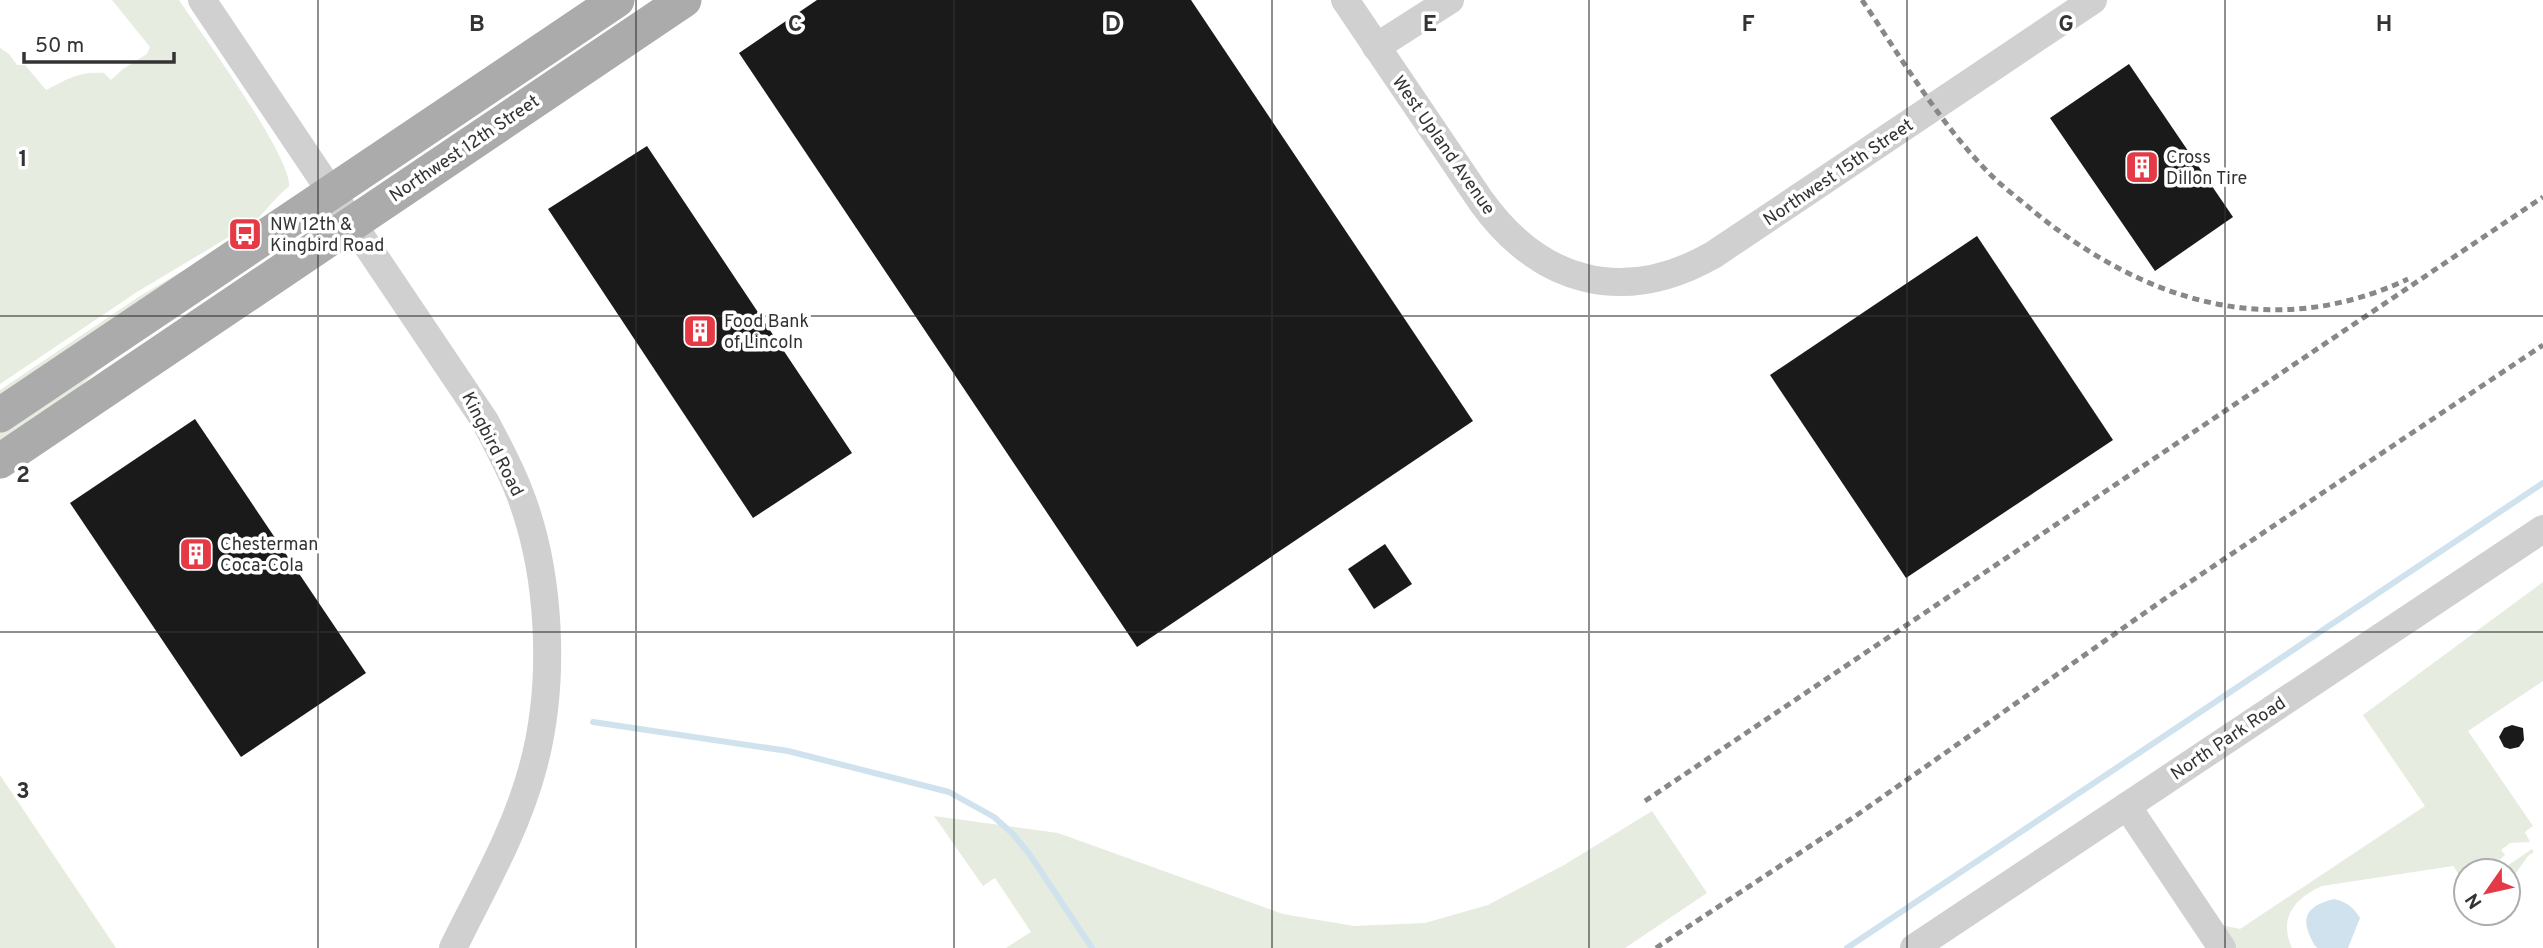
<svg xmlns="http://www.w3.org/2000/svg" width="2543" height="948" font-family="Overpass,sans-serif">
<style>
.green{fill:#e6ecdf}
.water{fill:#cfe2ee}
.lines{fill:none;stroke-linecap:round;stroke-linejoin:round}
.stream{stroke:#cfe2ee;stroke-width:6}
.building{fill:#1a1a1a}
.minor{stroke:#d0d0d0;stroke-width:28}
.major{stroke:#ababab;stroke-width:35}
.rail{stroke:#888;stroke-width:5;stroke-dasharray:7 5;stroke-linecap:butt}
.grid{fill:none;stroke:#333;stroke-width:2;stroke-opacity:0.55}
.labels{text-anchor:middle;stroke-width:7;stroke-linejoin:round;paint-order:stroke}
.street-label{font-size:18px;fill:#333;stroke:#fff}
.poi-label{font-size:18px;fill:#333;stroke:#fff;text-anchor:start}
.grid-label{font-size:23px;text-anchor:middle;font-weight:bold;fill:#333;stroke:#fff;stroke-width:7;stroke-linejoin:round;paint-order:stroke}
</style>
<rect width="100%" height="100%" fill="#fff"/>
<g class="green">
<path d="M112,0h67c21,32 114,158 110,187 -6,2 -26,27 -35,35l-117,70 -137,92v-336l9,6 8,11h8l21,25c22,-11 32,-19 58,-17l7,7 12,-11 24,-15 3,-7z"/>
<polygon points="213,253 0,401 0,390 140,296"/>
<polygon points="103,366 59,405 0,446 0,428"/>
<path d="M2543,582v99l-75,50 65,95 -8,6 5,10 -20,1 -9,7 4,5 -7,6 6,7 28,-19 2,3 -6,4 -20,28v-13h-42v13l-13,-18 -131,20c-27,12 -44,32 -30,62h-56l-15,-23 19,4 185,-123 -62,-91z"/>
<polygon points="0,775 116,948 0,948"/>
<polygon points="1652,811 1707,893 1625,948 1006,948 1031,932 995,878 983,886 934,816 1058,833 1283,914 1354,926 1425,923 1488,905 1564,865"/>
</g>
<path class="water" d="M2334,899c13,3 19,8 26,19l-12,30h-30l-3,-2c-15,-26 -12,-39 19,-47z"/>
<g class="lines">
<g class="stream">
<polyline points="593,722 788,751 949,792 994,817 1013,834 1030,855 1092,948"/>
<polyline points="1847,948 2543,483"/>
</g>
</g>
<g class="building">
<polygon points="817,0 1191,0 1473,421 1137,647 739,53"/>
<polygon points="2129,64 2233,217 2155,271 2050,118"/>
<polygon points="647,146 852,453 753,518 548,209"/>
<polygon points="1977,236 2113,440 1906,578 1770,375"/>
<polygon points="195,419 366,673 241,757 70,503"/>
<polygon points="1385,544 1412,584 1374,609 1348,569"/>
<polygon points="2512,725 2523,728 2524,740 2519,747 2510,749 2504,747 2499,737 2504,728"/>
</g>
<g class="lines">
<g class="minor">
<path d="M202,0l283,421c12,23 24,45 33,68 33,82 38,193 15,278 -17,64 -51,122 -80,181"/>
<path d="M1345,0l136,201c59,82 142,105 232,54l380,-255"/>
<polyline points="1376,47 1450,0"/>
<polyline points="2127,806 2222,948"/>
<polyline points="1914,948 2543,529"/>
</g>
<g class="major">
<polyline points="0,415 617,0"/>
<polyline points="0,461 684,0"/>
</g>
<g class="rail">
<path d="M1862,0c40,59 76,121 126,172 13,14 30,26 44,38 111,91 240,133 376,69"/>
<polyline points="1645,801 2543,197"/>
<polyline points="1656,948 1854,817 2163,600 2543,345"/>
</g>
</g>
<path class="grid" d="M318,0v948M636,0v948M954,0v948M1272,0v948M1589,0v948M1907,0v948M2225,0v948M0,316h2543M0,632h2543"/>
<defs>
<g id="building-square" transform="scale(1.75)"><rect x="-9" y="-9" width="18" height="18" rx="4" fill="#e63946" stroke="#fff"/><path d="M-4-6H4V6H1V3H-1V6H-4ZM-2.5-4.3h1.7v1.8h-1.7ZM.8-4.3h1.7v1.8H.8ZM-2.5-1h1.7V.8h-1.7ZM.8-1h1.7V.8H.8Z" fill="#fff"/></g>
<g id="bus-square" transform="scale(1.75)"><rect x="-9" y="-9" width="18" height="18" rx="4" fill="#e63946" stroke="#fff"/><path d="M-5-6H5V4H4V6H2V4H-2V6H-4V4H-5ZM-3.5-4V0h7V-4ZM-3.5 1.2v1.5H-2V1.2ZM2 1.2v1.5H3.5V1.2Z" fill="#fff"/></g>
</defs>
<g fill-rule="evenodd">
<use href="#building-square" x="2142" y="167"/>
<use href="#bus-square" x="245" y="234"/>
<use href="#building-square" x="700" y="331"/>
<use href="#building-square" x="196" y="554"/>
</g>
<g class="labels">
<g class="street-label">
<text transform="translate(1444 145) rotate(55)" y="6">West Upland Avenue</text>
<text transform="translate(464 148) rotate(-34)" y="6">Northwest 12th Street</text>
<text transform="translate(1838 172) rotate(-34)" y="6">Northwest 15th Street</text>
<text transform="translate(493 444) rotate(63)" y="6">Kingbird Road</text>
<text transform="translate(2228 738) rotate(-34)" y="6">North Park Road</text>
</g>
<g class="poi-label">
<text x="2166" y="163">Cross<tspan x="2166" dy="21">Dillon Tire</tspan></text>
<text x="270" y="230">NW 12th &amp;<tspan x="270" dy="21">Kingbird Road</tspan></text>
<text x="724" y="327">Food Bank<tspan x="724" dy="21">of Lincoln</tspan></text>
<text x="220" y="550">Chesterman<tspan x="220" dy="21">Coca-Cola</tspan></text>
</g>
</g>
<g class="grid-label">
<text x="477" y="31">B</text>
<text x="795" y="31">C</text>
<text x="1113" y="31">D</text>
<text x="1430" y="31">E</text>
<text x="1748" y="31">F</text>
<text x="2066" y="31">G</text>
<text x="2384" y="31">H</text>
<text x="23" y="166">1</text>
<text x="23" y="482">2</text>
<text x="23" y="798">3</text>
</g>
<g transform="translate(2487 892) rotate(236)"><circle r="33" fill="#ffffff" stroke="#adadad" stroke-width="2"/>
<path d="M0-5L12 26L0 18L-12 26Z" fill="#e63946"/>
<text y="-10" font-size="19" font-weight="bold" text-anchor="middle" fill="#333333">N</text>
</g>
<path d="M24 52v10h150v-10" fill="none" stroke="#333333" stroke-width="3.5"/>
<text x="35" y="52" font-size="21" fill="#333333" stroke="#ffffff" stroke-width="5" paint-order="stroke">50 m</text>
</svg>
